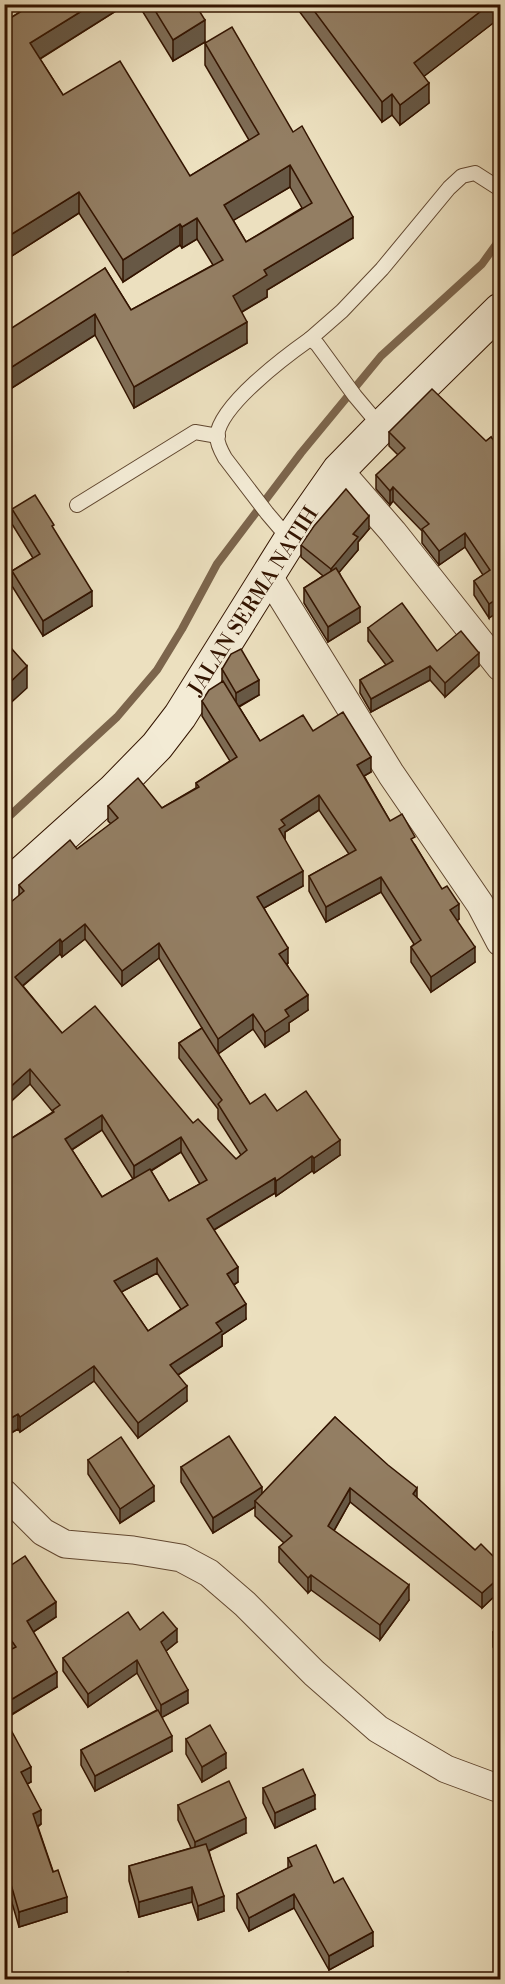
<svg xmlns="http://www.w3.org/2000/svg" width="505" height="1984" font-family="'Libre Bodoni',serif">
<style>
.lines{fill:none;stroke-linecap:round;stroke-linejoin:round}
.stream{stroke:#7c654c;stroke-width:8}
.lane-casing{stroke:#614730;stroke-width:16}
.street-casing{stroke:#614730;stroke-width:29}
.secondary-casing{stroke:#331400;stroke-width:35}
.lane{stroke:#f3ebd5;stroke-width:14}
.street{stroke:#f3ebd5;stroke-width:27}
.secondary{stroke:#f3ebd5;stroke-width:33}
.wall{fill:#7e6c55;stroke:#331400;stroke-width:1.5;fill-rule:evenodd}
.shaded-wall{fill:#675845;stroke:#331400;stroke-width:1.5}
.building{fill:#937e63;stroke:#331400;stroke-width:1.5;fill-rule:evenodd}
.labels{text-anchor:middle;stroke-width:4.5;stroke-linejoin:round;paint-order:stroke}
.street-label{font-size:21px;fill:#331400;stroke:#f3ebd5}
</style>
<rect width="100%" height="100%" fill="#ece0bf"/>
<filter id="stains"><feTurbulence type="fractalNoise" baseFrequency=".00333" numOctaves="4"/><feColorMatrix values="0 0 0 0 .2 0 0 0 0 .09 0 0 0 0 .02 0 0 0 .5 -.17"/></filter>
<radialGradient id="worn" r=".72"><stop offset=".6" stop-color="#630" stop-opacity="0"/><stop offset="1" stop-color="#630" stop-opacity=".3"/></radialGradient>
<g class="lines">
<polyline class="stream" points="4,821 117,717 157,670 182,629 217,564 301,453 381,356 482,264 500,239"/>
<g class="lane-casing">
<g id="lane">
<polyline points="310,339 342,311 382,269 449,188 462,176 475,173 500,189"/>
<polyline points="77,505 195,432 218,436"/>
<path d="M290,540l-23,-27 -42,-55c-4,-7 -8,-15 -8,-22 3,-31 69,-80 93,-97l7,5 38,52 26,31"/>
</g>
</g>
<g class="street-casing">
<g id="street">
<polyline points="339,470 393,532 500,667"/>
<polyline points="268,575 391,774 480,904 500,942"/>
<polyline points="4,1493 43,1532 65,1544 133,1550 181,1558 209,1573 245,1604 314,1673 378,1729 446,1769 500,1789"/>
</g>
</g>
<g class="secondary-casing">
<polyline id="secondary" points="4,889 114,790 157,746 180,716 290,540 339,470 381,427 500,310"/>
</g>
<use href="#lane" class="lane"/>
<use href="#street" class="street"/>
<use href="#secondary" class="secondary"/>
</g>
<g class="wall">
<path d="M33,4h94l-87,55 23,36 127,81 59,-36 -44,-75v-22l148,195 -86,52v7l-25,15 5,31 -113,65 -39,-73 -91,58 101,-125 26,42 82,-45 -16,-26 -15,9 -2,-3 -57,37 -44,-69 -75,48v-239zM290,187l12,21 -56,34 -13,-22z"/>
<polygon points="138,4 195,4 205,42 173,61"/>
<polygon points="296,4 501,4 501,17 424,76 429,103 400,125 392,115 382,122 296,7"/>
<polygon points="389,432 486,441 491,437 489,618 474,595 474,581 483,575 465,547 439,565 422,543 422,531 393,501 390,505 376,489 376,475 398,455 389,446"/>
<polygon points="12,509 54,530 92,606 43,636 12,586 12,571 33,558 12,524"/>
<polygon points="369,529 358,542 358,550 339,572 360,622 328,642 304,603 304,588 323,576 301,557 301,545"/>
<polygon points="368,628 437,651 479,666 445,697 430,680 371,712 360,693 360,680 386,665 368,641"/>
<path d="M222,669l37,26 -20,12 21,34 53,-10 58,41 -7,4 26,45 25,24 44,74 -2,2 18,41 -44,30 -20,-30v-15l3,-3 -33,-52 -55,30 -17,-31v-15l40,-22 -30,-44 -34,22v8l18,46 -39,22 24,55 -1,1 21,46 -19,13v8l-24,16 -12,-18 -35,25 32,50 27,7 63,44 -26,18 -2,-2 -36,25 -1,-3 -61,37 24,52 -4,3 12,34 -24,16v11l-44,29 9,26 -49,37 -44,-57 -74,51 -2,-3 -14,8v-294l49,-31 -23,-28 -24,22 -2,-2v-196l15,-12v-11l58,-36 34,-25 -3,-3v-15l54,2 34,-20v-5l34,-22 -28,-45v-15l20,-19zM85,939l37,47 37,-28 43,70 -23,15v15l39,51v10l23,36 -5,4 -43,-36 -131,-90 -39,-47 37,-32 2,3zM102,1130l31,49 -31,18 -30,-47zM181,1152l19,32 -31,17 -18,-30zM157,1273l24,36 -33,22 -27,-39z"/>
<polygon points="335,1417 417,1498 475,1550 501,1564 501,1590 482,1608 350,1502 334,1531 409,1600 380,1640 311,1590 308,1593 279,1562 279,1547 284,1543 255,1516 255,1507 213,1533 181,1482 181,1467 262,1494"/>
<polygon points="88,1460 154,1501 120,1523 88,1474"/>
<polygon points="4,1570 56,1617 33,1632 57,1687 5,1719 31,1782 27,1784 41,1824 38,1827 67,1912 19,1927 8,1889 5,1890 4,1653 8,1651 4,1645"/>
<polygon points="501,1627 501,1660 493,1647 493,1632"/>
<polygon points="140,1630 177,1642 166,1651 188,1703 162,1717 172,1751 95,1791 81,1765 81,1750 157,1710 137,1673 88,1707 63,1671 63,1658"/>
<polygon points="186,1739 226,1768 202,1782 186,1754"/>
<polygon points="263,1788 315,1809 275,1828 263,1803"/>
<polygon points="178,1805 246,1833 209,1851 224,1911 198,1920 192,1902 139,1917 129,1881 129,1866 191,1848 178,1820"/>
<polygon points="288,1858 334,1883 373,1946 329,1970 294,1908 249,1931 237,1908 237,1894 288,1868"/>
</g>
<g class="shaded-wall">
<polygon points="93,4 127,4 30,65 30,43"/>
<polygon points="490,4 501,4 501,17 414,84 414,63"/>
<polygon points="205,20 205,42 173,61 173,40"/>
<polygon points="429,83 429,103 400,125 400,105"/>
<polygon points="392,94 392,115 382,122 382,102"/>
<polygon points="290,165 290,187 224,226 224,205"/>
<polygon points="79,192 79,213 4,261 4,239"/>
<polygon points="353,217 353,238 267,290 267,297 233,317 233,296 264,270"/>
<polygon points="197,218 197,239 182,248 182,227"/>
<polygon points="180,224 180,245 123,282 123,260"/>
<polygon points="95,314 95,335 4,393 4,372"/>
<polygon points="247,322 247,343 134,408 134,387"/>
<polygon points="393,487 393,501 390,505 390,491"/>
<polygon points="369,516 369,529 358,542 358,550 331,582 331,569 353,534"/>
<polygon points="465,533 465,547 439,565 439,551"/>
<polygon points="92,591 92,606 43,636 43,621"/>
<polygon points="501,596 501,610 489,618 489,604"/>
<polygon points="360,607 360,622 328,642 328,627"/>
<polygon points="11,627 11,649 4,655 4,634"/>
<polygon points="479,653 479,666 445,697 445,683"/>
<polygon points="27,666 27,688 4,709 4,688"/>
<polygon points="430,666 430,680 371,712 371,699"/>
<polygon points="259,680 259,695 236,708 236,693"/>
<polygon points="7,708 7,729 4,732 4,711"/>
<polygon points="371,757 371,772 357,780 357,765"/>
<polygon points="319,795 319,810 285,832 285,840 279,829 281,820"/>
<polygon points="303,871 303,886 257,912 257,897"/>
<polygon points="381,877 381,892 326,922 326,907"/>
<polygon points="459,904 459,919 450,925 450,910"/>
<polygon points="85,924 85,939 62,957 62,942"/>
<polygon points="60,939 60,954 15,992 15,977"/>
<polygon points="159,943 159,958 122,986 122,971"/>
<polygon points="475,947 475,962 431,992 431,977"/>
<polygon points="288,948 288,963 279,968 279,954"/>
<polygon points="308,995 308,1010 289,1023 289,1031 265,1047 265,1032 285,1010"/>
<polygon points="253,1014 253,1029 218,1054 218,1039"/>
<polygon points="30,1069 30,1084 6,1106 6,1091"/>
<polygon points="102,1115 102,1130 65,1154 65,1139"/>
<polygon points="181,1137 181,1152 134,1181 134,1166"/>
<polygon points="340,1140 340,1155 314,1173 314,1158"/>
<polygon points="312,1156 312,1171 276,1196 276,1181"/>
<polygon points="275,1178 275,1193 207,1234 207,1219"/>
<polygon points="157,1258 157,1273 114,1296 114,1281"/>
<polygon points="238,1267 238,1282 227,1289 227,1274"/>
<polygon points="246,1304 246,1319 222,1335 222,1346 170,1380 170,1365 216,1323"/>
<polygon points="94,1366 94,1381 20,1432 20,1417"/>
<polygon points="187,1386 187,1401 138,1438 138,1423"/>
<polygon points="18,1414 18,1429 4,1437 4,1422"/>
<polygon points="154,1486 154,1501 120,1523 120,1509"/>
<polygon points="262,1487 262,1502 255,1501 255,1507 213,1533 213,1518"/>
<polygon points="350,1488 350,1502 328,1541 328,1526"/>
<polygon points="417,1488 417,1503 413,1494"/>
<polygon points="311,1575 311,1590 308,1593 308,1578"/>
<polygon points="501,1576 501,1590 482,1608 482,1593"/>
<polygon points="409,1585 409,1600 380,1640 380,1625"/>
<polygon points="56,1602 56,1617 27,1636 27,1621"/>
<polygon points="177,1629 177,1642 161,1655 161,1642"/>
<polygon points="137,1660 137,1673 88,1707 88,1694"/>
<polygon points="57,1672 57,1687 4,1719 4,1704"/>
<polygon points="188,1690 188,1703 161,1718 161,1705"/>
<polygon points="172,1736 172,1751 95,1791 95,1776"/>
<polygon points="226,1753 226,1768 202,1782 202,1767"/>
<polygon points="31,1767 31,1782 21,1787 21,1772"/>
<polygon points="315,1795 315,1809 275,1828 275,1813"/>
<polygon points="41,1810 41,1824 33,1829 33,1814"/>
<polygon points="246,1818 246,1833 195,1857 195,1842"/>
<polygon points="8,1874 8,1889 5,1890 5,1875"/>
<polygon points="192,1887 192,1902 139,1917 139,1902"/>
<polygon points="294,1894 294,1908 249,1931 249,1918"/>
<polygon points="224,1896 224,1911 198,1920 198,1906"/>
<polygon points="67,1897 67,1912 19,1927 19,1912"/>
<polygon points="373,1932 373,1946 329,1970 329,1956"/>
</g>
<g class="building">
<path d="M33,4h60l-63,39 33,52 57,-34 70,115 69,-42 -54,-91 27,-16 61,105 9,-6 51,91 -89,53 3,5 -34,21 14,26 -113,65 -39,-73 -91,58v-39l101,-65 26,42 92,-50 -26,-42 -15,9 -2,-3 -57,36 -44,-68 -75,47v-217zM290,165l22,38 -66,39 -22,-37z"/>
<polygon points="151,4 195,4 205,20 173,40"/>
<polygon points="309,4 490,4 414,63 429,83 400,105 392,94 382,102"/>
<polygon points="432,389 486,441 491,437 501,449 501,596 489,604 474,581 490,570 465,533 439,551 422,529 429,524 393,487 390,491 376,475 405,448 389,432"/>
<polygon points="346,489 369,516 353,534 358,537 331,569 301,545 314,526"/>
<polygon points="35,495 54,525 52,526 92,591 43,621 12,571 40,554 12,509"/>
<polygon points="336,568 360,607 328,627 304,588"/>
<polygon points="402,603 437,651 461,631 479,653 445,683 430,666 371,699 360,680 393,661 368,628"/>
<polygon points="4,621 11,627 4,634"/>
<polygon points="4,640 27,666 4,688"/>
<polygon points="241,649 259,680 236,693 222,669 231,654"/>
<path d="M223,681l37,60 43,-26 10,16 30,-19 28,45 -14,8 33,56 12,-7 13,23 -4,2 31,50 5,-3 12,18 -9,6 25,37 -44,30 -20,-30 10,-7 -40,-63 -55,30 -17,-31 47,-26 -37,-55 -38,25 4,5 -6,4 24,42 -46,26 31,51 -9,6 29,41 -23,15 4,6 -24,16 -12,-18 -35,25 -59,-96 -37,28 -37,-47 -23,18 -2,-3 -45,38 47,56 33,-27 98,117 5,-4 38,40 11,-9 -29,-46 4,-4 -43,-57 23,-15 48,76 15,-10 12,17 29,-20 34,49 -26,18 -2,-2 -36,25 -1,-3 -68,41 31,48 -11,7 19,30 -30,19 6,8 -52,34 17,21 -49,37 -44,-57 -74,51 -2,-3 -14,8v-279l50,-31 -1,-2 7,-5 -30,-36 -24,22 -2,-2v-181l20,-17 -5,-6 51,-45 7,9 41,-31 -10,-12 30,-28 24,30 37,-21 -3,-4 41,-26 -35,-56 7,-11zM102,1115l32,51 47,-29 26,43 -38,21 -19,-32 -48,28 -37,-58zM157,1258l31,47 -40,26 -34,-50z"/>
<polygon points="335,1417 388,1465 417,1488 413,1494 475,1550 481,1544 501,1564 501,1576 482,1593 350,1488 328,1526 409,1585 380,1625 311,1575 308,1578 279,1547 292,1536 255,1501"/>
<polygon points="229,1436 262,1487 213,1518 181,1467"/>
<polygon points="121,1437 154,1486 120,1509 88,1460"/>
<polygon points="25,1556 56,1602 27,1621 57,1672 4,1704 4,1653 16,1647 4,1630 4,1570"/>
<polygon points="128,1612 140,1630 163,1612 177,1629 161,1642 188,1690 161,1705 137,1660 88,1694 63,1658"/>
<polygon points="501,1627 501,1645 493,1632"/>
<polygon points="158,1710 172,1736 95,1776 81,1750"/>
<polygon points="4,1717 31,1767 21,1772 41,1810 33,1814 53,1872 58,1870 67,1897 19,1912 8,1874 4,1875"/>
<polygon points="210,1725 226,1753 202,1767 186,1739"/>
<polygon points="303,1769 315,1795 275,1813 263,1788"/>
<polygon points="229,1781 246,1818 195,1842 178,1805"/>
<polygon points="206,1844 224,1896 198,1906 192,1887 139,1902 129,1866"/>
<polygon points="316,1845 334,1883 343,1878 373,1932 329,1956 294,1894 249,1918 237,1894 292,1866 288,1858"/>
<polygon points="128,1972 131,1980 109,1980"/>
</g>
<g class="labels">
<g class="street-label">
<text transform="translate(253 601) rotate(-57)" y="7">JALAN SERMA NATIH</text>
</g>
</g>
<rect width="505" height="1984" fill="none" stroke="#ece0bf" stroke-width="24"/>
<rect x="6" y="6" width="493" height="1972" fill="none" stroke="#331400" stroke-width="3"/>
<rect x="12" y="12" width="481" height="1960" fill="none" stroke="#331400" stroke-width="1.5"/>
<rect width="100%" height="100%" filter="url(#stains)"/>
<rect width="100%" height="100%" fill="url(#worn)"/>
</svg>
